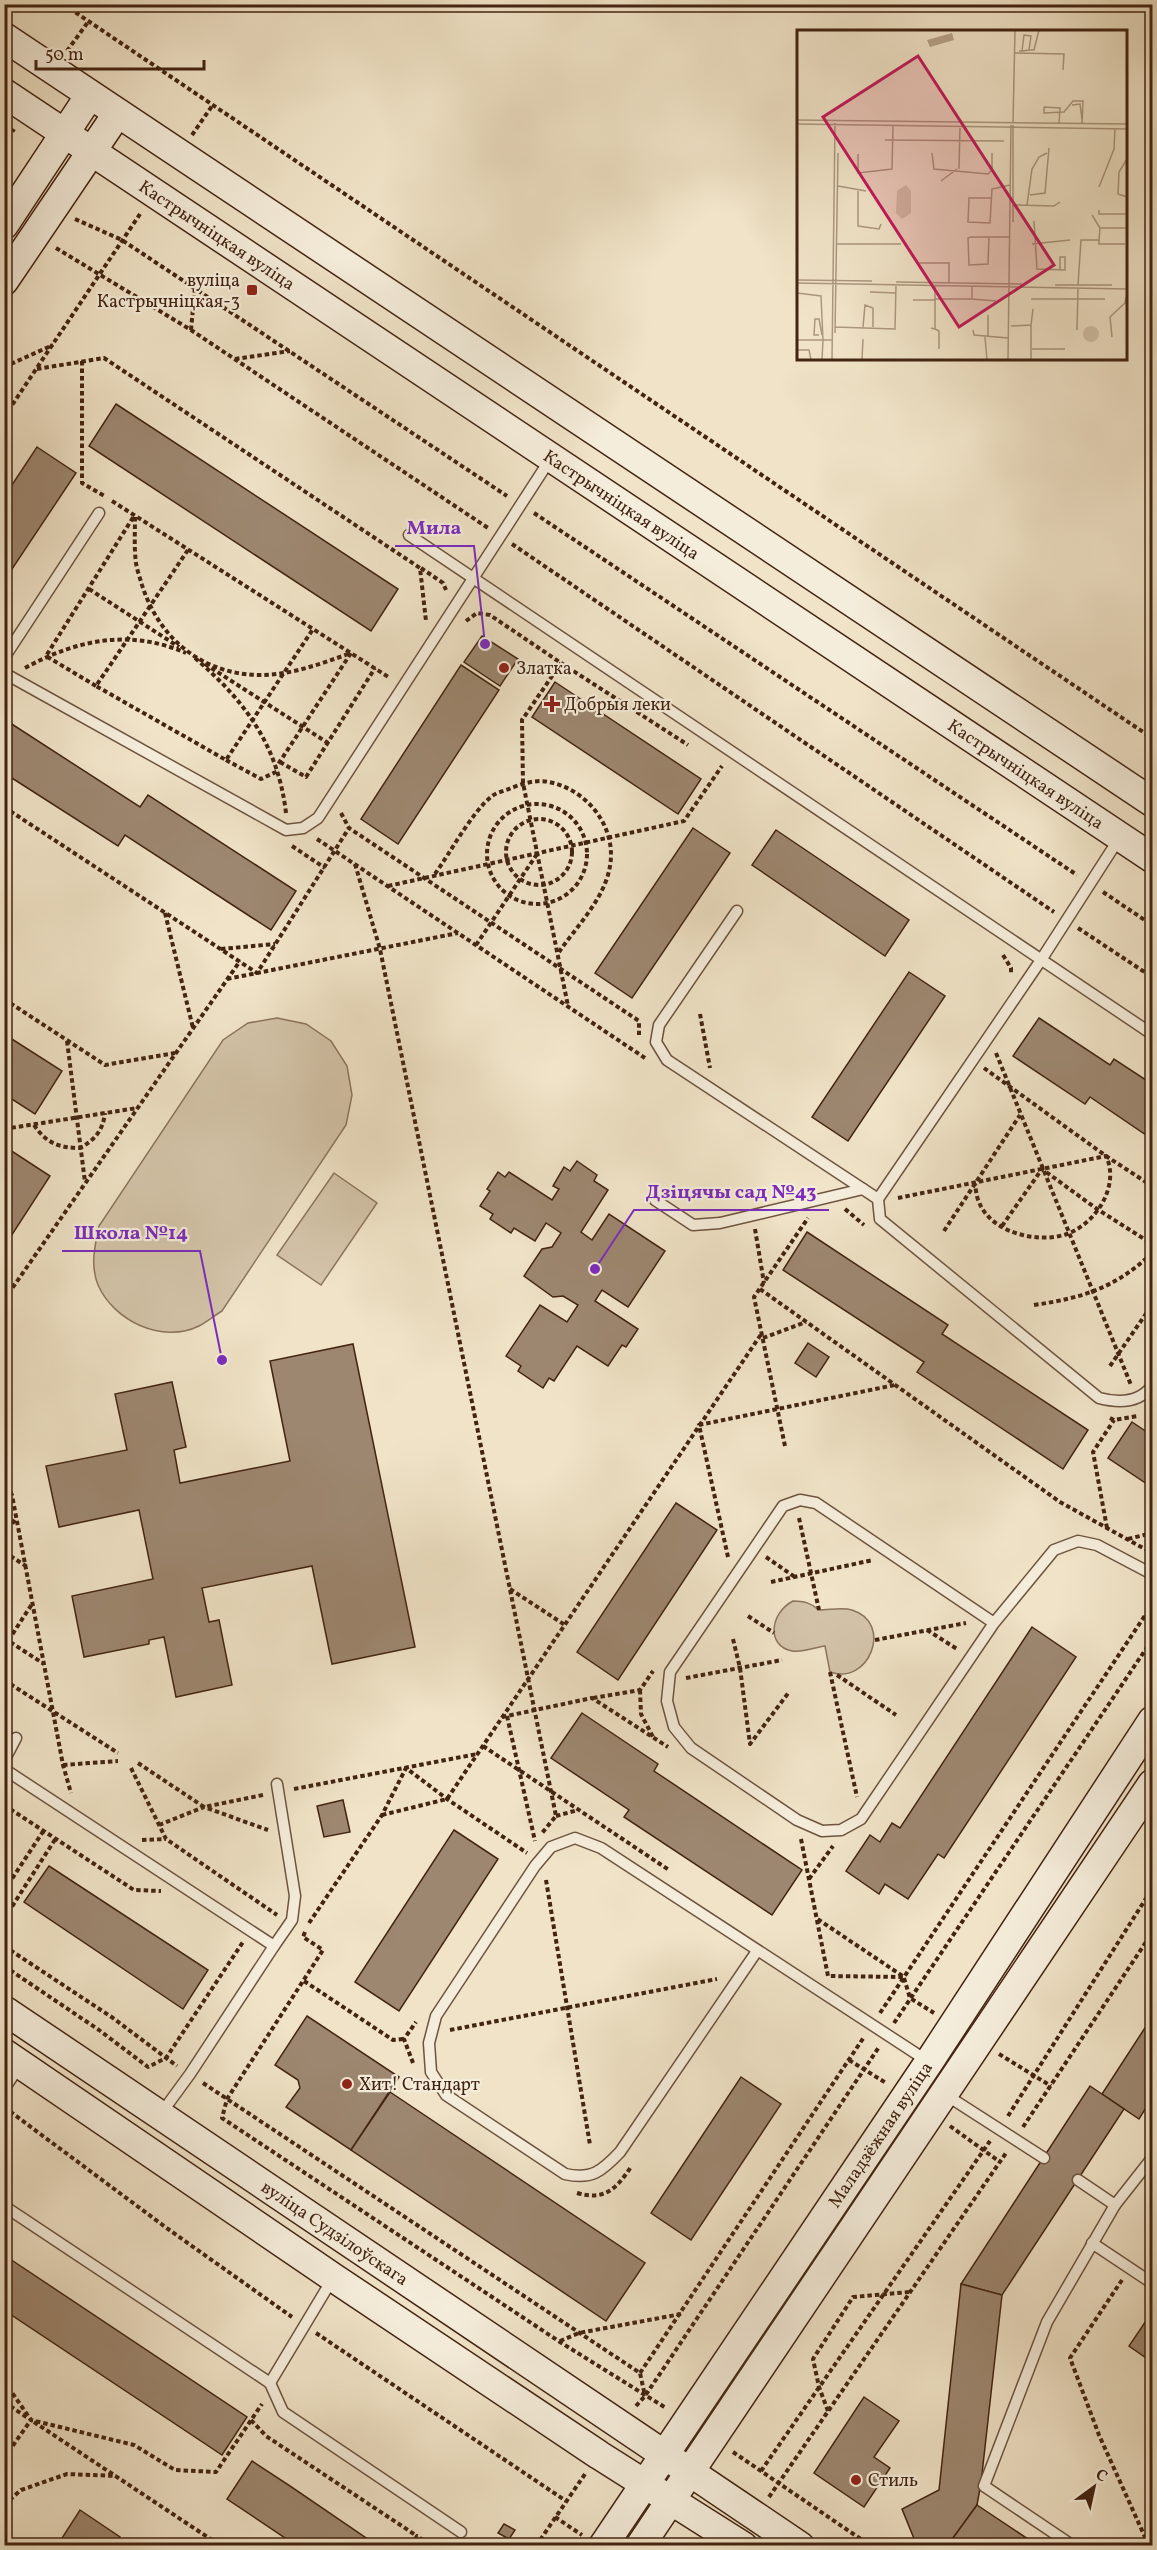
<svg xmlns="http://www.w3.org/2000/svg" width="1157" height="2550" font-family="Vollkorn,serif">
<style>
.green{fill:#d3c3a8;stroke:#8b745d;stroke-width:1.5}
.building{fill:#9d8770;stroke:#432412;stroke-width:1.5}
.lines{fill:none;stroke-linecap:round;stroke-linejoin:round}
.lane-casing{stroke:#6e543f;stroke-width:13}
.secondary-casing{stroke:#432412;stroke-width:31}
.path{stroke:#432412;stroke-width:4;stroke-dasharray:4.5 3;stroke-linecap:butt}
.lane{stroke:#f5eddb;stroke-width:10}
.secondary{stroke:#f5eddb;stroke-width:28}
.poi-dot{fill:#8f2418;stroke:#f5eddb;stroke-width:2}
.labels{text-anchor:middle;stroke-width:4.5;stroke-linejoin:round;paint-order:stroke}
.street-label{font-size:18px;fill:#432412;stroke:#f5eddb}
.poi-label{font-size:18px;fill:#432412;stroke:#f5eddb;text-anchor:start}
.inset-road{fill:none;stroke:#ab977f;stroke-width:1.5}
.view{fill:#c2185b;fill-opacity:0.15;stroke:#c2185b;stroke-width:3}
.inset-edge{fill:none;stroke:#432412;stroke-width:3}
.leader{fill:none;stroke:#7b2cbf;stroke-width:2}
.callout-dot{fill:#7b2cbf;stroke:#f5eddb;stroke-width:2}
.callout-label{font-size:20px;text-anchor:middle;font-weight:bold;fill:#7b2cbf;stroke:#f5eddb;stroke-width:4.5;stroke-linejoin:round;paint-order:stroke}
</style>
<rect width="100%" height="100%" fill="#f0e3c7"/>
<filter id="stains"><feTurbulence type="fractalNoise" baseFrequency=".00333" numOctaves="4"/><feColorMatrix values="0 0 0 0 .2 0 0 0 0 .09 0 0 0 0 .02 0 0 0 .5 -.17"/></filter>
<radialGradient id="worn" r=".72"><stop offset=".6" stop-color="#630" stop-opacity="0"/><stop offset="1" stop-color="#630" stop-opacity=".3"/></radialGradient>
<g class="green">
<path d="M277,1018l29,6 25,17 16,25 5,29 -6,30 -124,186c-7,4 -15,11 -23,15 -37,18 -85,-5 -101,-41 -8,-20 -3,-40 1,-59l124,-186 25,-17z"/>
<polygon points="334,1173 377,1203 321,1285 277,1255"/>
<path d="M793,1601c11,0 18,2 26,9 11,0 23,-3 33,0 42,13 17,76 -22,62l-5,-26c-9,1 -23,7 -33,5 -26,-5 -22,-38 1,-50z"/>
</g>
<g class="building">
<polygon points="116,404 398,589 371,631 89,446"/>
<polygon points="37,447 76,473 4,581 4,497"/>
<polygon points="482,636 518,659 500,686 464,662"/>
<polygon points="461,665 499,690 398,844 361,819"/>
<polygon points="555,682 701,779 678,814 532,717"/>
<polygon points="4,719 140,807 148,795 296,891 271,930 125,835 118,846 4,773"/>
<polygon points="693,828 730,853 632,998 595,973"/>
<polygon points="776,830 909,920 885,956 752,865"/>
<polygon points="909,972 945,996 848,1141 812,1117"/>
<polygon points="1039,1018 1110,1065 1114,1059 1152,1084 1152,1139 1090,1097 1085,1104 1013,1056"/>
<polygon points="4,1034 62,1071 35,1114 4,1094"/>
<polygon points="10,1150 50,1176 4,1247 4,1159"/>
<polygon points="577,1161 597,1175 594,1181 608,1190 581,1232 592,1240 609,1214 665,1251 628,1307 602,1290 595,1301 638,1329 626,1347 622,1345 608,1366 577,1346 554,1381 549,1378 543,1388 518,1371 521,1366 506,1356 540,1305 567,1322 578,1305 563,1296 553,1297 524,1276 542,1249 552,1247 561,1233 546,1223 535,1241 514,1228 511,1233 490,1219 493,1214 480,1206 490,1191 487,1189 498,1172 505,1177 509,1172 552,1200 559,1189 553,1186 564,1167 570,1171"/>
<polygon points="807,1232 948,1325 942,1334 1088,1430 1063,1469 917,1372 924,1362 783,1270"/>
<polygon points="808,1343 829,1357 816,1377 795,1363"/>
<polygon points="353,1344 415,1647 332,1664 312,1566 202,1588 209,1622 219,1620 232,1685 176,1697 164,1637 149,1640 149,1644 84,1657 72,1596 153,1579 139,1510 59,1527 46,1466 127,1450 115,1394 172,1382 186,1447 174,1450 180,1483 290,1461 270,1361"/>
<polygon points="1132,1422 1147,1432 1152,1424 1152,1476 1147,1484 1108,1458"/>
<polygon points="676,1503 717,1530 618,1680 577,1652"/>
<polygon points="1032,1627 1076,1657 944,1858 938,1854 908,1899 885,1884 879,1894 846,1871 870,1835 880,1842 892,1823 900,1828"/>
<polygon points="582,1713 658,1764 654,1771 802,1870 772,1915 624,1817 629,1810 551,1758"/>
<polygon points="343,1800 350,1832 324,1837 317,1806"/>
<polygon points="454,1830 498,1859 399,2011 355,1982"/>
<polygon points="49,1866 208,1970 183,2009 24,1902"/>
<polygon points="307,2016 399,2077 351,2150 286,2107 300,2088 298,2080 275,2065"/>
<polygon points="1152,2017 1152,2098 1139,2119 1102,2094"/>
<polygon points="741,2077 781,2104 691,2240 651,2213"/>
<polygon points="1090,2086 1124,2109 1002,2295 961,2284"/>
<polygon points="390,2092 645,2263 606,2321 351,2150"/>
<polygon points="4,2255 247,2417 222,2455 4,2310"/>
<polygon points="961,2284 1002,2295 981,2483 977,2505 953,2538 938,2546 917,2546 902,2509 939,2490"/>
<polygon points="1152,2312 1152,2362 1129,2346"/>
<polygon points="864,2397 899,2421 874,2457 890,2468 864,2507 814,2473"/>
<polygon points="252,2461 290,2486 378,2546 297,2546 227,2499"/>
<polygon points="977,2505 1037,2545 1038,2546 964,2546 953,2538"/>
<polygon points="80,2510 120,2537 114,2546 57,2546"/>
<polygon points="504,2524 515,2530 509,2539 498,2533"/>
</g>
<g class="lines">
<g class="lane-casing">
<g id="lane">
<polyline points="409,535 1152,1034"/>
<polyline points="4,658 99,513"/>
<polyline points="4,673 286,830 303,828 318,818 551,458"/>
<path d="M737,911l-78,114 -3,17 11,18 211,139 2,20 219,179c19,5 40,5 53,-12"/>
<polyline points="878,1199 1041,960 1120,837"/>
<polyline points="655,1200 693,1225 720,1223 863,1189"/>
<polyline points="994,1623 816,1503 800,1500 783,1506 670,1672 667,1701 674,1727 691,1748 797,1820 822,1831 841,1830 861,1819 994,1623 1054,1550 1078,1541 1097,1545 1152,1574"/>
<polyline points="4,1761 16,1738"/>
<polyline points="4,1769 274,1946 190,2074 160,2115"/>
<polyline points="274,1946 292,1920 295,1896 277,1784"/>
<path d="M757,1951l-137,201c-18,19 -28,28 -55,22l-119,-79 -15,-23 -2,-29 7,-27 99,-150 16,-19 24,-9 26,10 328,214"/>
<polyline points="4,2089 21,2064"/>
<polyline points="946,2095 1044,2158"/>
<polyline points="1078,2180 1115,2205"/>
<polyline points="4,2206 270,2383 333,2278"/>
<polyline points="1092,2243 1152,2283"/>
<polyline points="270,2383 283,2412 461,2532"/>
<polyline points="1073,2546 984,2486 1047,2322 1115,2205 1152,2158"/>
</g>
</g>
<g class="secondary-casing">
<g id="secondary">
<polyline points="4,37 1152,802"/>
<path id="s1" d="M4,93l1148,765"/>
<polyline points="4,225 90,95"/>
<polyline points="4,281 117,114"/>
<path id="s2" d="M4,2010l796,536"/>
<polyline points="4,2053 334,2278 599,2455 743,2546"/>
<path id="s3" d="M603,2546l326,-484 223,-341"/>
<polyline points="640,2546 1152,1784"/>
</g>
</g>
<g class="path">
<polyline points="63,4 1152,738"/>
<polyline points="67,51 88,22"/>
<polyline points="192,135 212,106"/>
<polyline points="4,144 14,129"/>
<polyline points="75,219 122,240 507,496"/>
<polyline points="56,248 191,330 488,528"/>
<polyline points="191,330 195,287"/>
<polyline points="235,359 290,351"/>
<polyline points="82,361 82,483 106,497"/>
<polyline points="4,367 53,345"/>
<polyline points="37,369 104,358 420,568 426,621"/>
<polyline points="4,417 140,214"/>
<polyline points="112,501 390,678"/>
<polyline points="534,513 1077,875"/>
<path d="M135,517c0,15 -1,31 1,46 1,7 4,15 6,22 20,63 75,99 142,88 23,-4 45,-12 67,-20l-74,113"/>
<polyline points="512,544 1054,912"/>
<polyline points="188,550 96,686 226,760 313,629"/>
<polyline points="421,568 443,583 446,590"/>
<polyline points="89,589 179,647"/>
<polyline points="466,621 477,613 490,615 561,663 522,720 523,783 568,1006"/>
<path d="M195,658c50,43 83,87 91,155"/>
<polyline points="561,663 688,745"/>
<polyline points="205,664 328,743"/>
<path d="M25,668c53,-29 105,-39 161,-15"/>
<polyline points="96,686 46,656 134,516"/>
<polyline points="226,760 261,779 278,771"/>
<polyline points="280,762 306,777 375,668"/>
<circle cx="537" cy="854" r="50"/>
<polyline points="4,807 257,973 349,828"/>
<polyline points="341,813 349,828 639,1021 639,1035"/>
<circle cx="539" cy="852" r="33"/>
<polyline points="317,839 645,1058"/>
<polyline points="292,846 325,868"/>
<polyline points="355,864 380,949 556,1816 542,1833"/>
<path d="M435,874c15,-21 37,-62 57,-78 4,-3 11,-5 17,-7 12,-5 27,-10 40,-7 37,7 68,44 61,84 -5,32 -33,60 -51,86"/>
<polyline points="388,886 684,821 722,766"/>
<polyline points="1103,892 1152,925"/>
<polyline points="165,913 193,1028"/>
<polyline points="1078,928 1152,977"/>
<polyline points="476,945 537,854"/>
<polyline points="221,949 275,944"/>
<polyline points="1003,955 1011,968 1011,975"/>
<polyline points="227,979 458,933"/>
<polyline points="4,999 105,1065 175,1053"/>
<polyline points="700,1014 710,1068"/>
<polyline points="67,1041 85,1182"/>
<polyline points="996,1053 1131,1385"/>
<polyline points="984,1068 1106,1156 1152,1186"/>
<path d="M34,1125c12,18 25,23 46,23 15,-8 23,-18 25,-35"/>
<polyline points="4,1129 137,1108"/>
<path d="M898,1198l208,-42c14,29 -9,67 -39,78 -29,10 -76,-1 -88,-32 -3,-6 -3,-13 -4,-18"/>
<polyline points="845,1209 864,1225"/>
<polyline points="1002,1226 1042,1169 1097,1209 1152,1244"/>
<polyline points="755,1229 764,1283"/>
<polyline points="944,1231 1020,1115"/>
<polyline points="760,1289 1060,1502 1152,1553"/>
<polyline points="4,1300 240,961"/>
<path d="M1034,1305c49,-7 83,-18 118,-52"/>
<polyline points="763,1338 806,1322"/>
<polyline points="1110,1366 1152,1305"/>
<polyline points="1110,1418 1114,1420 1138,1416"/>
<polyline points="785,1446 754,1297 808,1218"/>
<polyline points="4,1478 12,1495 63,1765 71,1793"/>
<polyline points="799,1518 819,1610"/>
<polyline points="1107,1528 1093,1452 1114,1420"/>
<polyline points="4,1536 16,1518"/>
<polyline points="1128,1539 1152,1533"/>
<polyline points="4,1552 26,1566"/>
<polyline points="728,1557 699,1425 895,1385"/>
<polyline points="766,1557 795,1577"/>
<polyline points="771,1582 873,1560"/>
<polyline points="510,1589 565,1625"/>
<polyline points="1145,1615 1152,1622"/>
<polyline points="748,1616 774,1633"/>
<polyline points="927,1630 957,1649"/>
<polyline points="4,1638 44,1664"/>
<polyline points="733,1639 740,1668 750,1744 789,1692"/>
<polyline points="875,1640 966,1623"/>
<polyline points="830,1672 857,1797"/>
<polyline points="837,1675 896,1715"/>
<polyline points="686,1678 782,1660"/>
<polyline points="4,1680 118,1753"/>
<polyline points="640,1690 641,1714 653,1737"/>
<polyline points="593,1698 640,1690 653,1671"/>
<polyline points="4,1699 10,1684 8,1641 32,1604"/>
<polyline points="507,1716 535,1841"/>
<polyline points="502,1717 592,1698 668,1747"/>
<polyline points="483,1746 669,1870"/>
<polyline points="138,1763 204,1807 263,1795"/>
<polyline points="63,1765 118,1761"/>
<polyline points="131,1768 166,1839 277,1915"/>
<polyline points="294,1789 477,1754"/>
<polyline points="4,1805 134,1890 161,1891"/>
<polyline points="382,1815 447,1799 762,1333"/>
<polyline points="556,1816 578,1810"/>
<polyline points="159,1825 204,1807 268,1830"/>
<polyline points="801,1839 828,1976 904,1977 816,1918"/>
<polyline points="142,1840 166,1839"/>
<polyline points="809,1879 833,1846"/>
<polyline points="546,1880 590,2145"/>
<polyline points="4,1891 44,1830"/>
<polyline points="4,1919 56,1838"/>
<polyline points="309,1923 382,1815 406,1768 447,1799 527,1853"/>
<polyline points="305,1932 303,1937 323,1950 227,2099 222,2118 560,2342 666,2408"/>
<polyline points="4,1946 113,2018 177,2066"/>
<polyline points="4,1966 99,2030 148,2067 166,2058 243,1942"/>
<polyline points="904,1978 910,1998 934,2013"/>
<polyline points="304,1981 393,2040 404,2039"/>
<polyline points="880,2013 1152,1605"/>
<polyline points="894,2023 1152,1640"/>
<polyline points="450,2030 717,1979"/>
<polyline points="999,2054 1051,2086"/>
<polyline points="849,2060 886,2083"/>
<polyline points="413,2063 404,2039 416,2022"/>
<polyline points="203,2083 640,2373 645,2396"/>
<polyline points="4,2107 168,2229 292,2317"/>
<polyline points="1008,2116 1152,1889"/>
<polyline points="950,2126 1000,2162"/>
<polyline points="1023,2127 1152,1933"/>
<path d="M577,2193c28,8 39,-4 54,-26"/>
<polyline points="1122,2280 1070,2358 1099,2435 1149,2546"/>
<polyline points="316,2333 566,2501"/>
<polyline points="560,2341 579,2333 681,2314"/>
<polyline points="640,2373 864,2037"/>
<polyline points="4,2381 31,2420 134,2445 175,2470 216,2472 262,2404"/>
<polyline points="4,2402 28,2418"/>
<polyline points="636,2406 645,2396 879,2047"/>
<polyline points="828,2411 819,2387 813,2359 853,2297 909,2292"/>
<polyline points="251,2420 266,2436 417,2536"/>
<polyline points="34,2422 221,2546"/>
<polyline points="733,2452 871,2546"/>
<polyline points="4,2458 31,2420"/>
<polyline points="761,2471 990,2141"/>
<polyline points="769,2497 1006,2153"/>
<polyline points="4,2505 21,2490 67,2474 116,2476"/>
<polyline points="555,2517 582,2535"/>
<polyline points="411,2546 417,2536 431,2546"/>
<polyline points="536,2546 585,2474"/>
</g>
<use href="#lane" class="lane"/>
<use href="#secondary" class="secondary"/>
</g>
<g class="poi-dot">
<rect x="246" y="284" width="12" height="12" rx="3"/>
<circle cx="504" cy="668" r="6"/>
<path d="M549 695h6v6h6v6h-6v6h-6v-6h-6v-6h6z"/>
<circle cx="347" cy="2084" r="6"/>
<circle cx="856" cy="2480" r="6"/>
</g>
<g class="labels">
<g class="street-label">
<text dy="6" stroke="none"><textPath href="#s1" startOffset="256">Кастрычніцкая вуліца</textPath></text>
<text dy="6" stroke="none"><textPath href="#s1" startOffset="742">Кастрычніцкая вуліца</textPath></text>
<text dy="6" stroke="none"><textPath href="#s1" startOffset="1228">Кастрычніцкая вуліца</textPath></text>
<text dy="6" stroke="none"><textPath href="#s3" startOffset="496">Маладзёжная вуліца</textPath></text>
<text dy="6" stroke="none"><textPath href="#s2" startOffset="399">вуліца Судзілоўскага</textPath></text>
</g>
<g class="poi-label">
<text x="240" y="286" text-anchor="end">вуліца<tspan x="240" dy="21">Кастрычніцкая-3</tspan></text>
<text x="516" y="674">Златка</text>
<text x="564" y="710">Добрыя леки</text>
<text x="359" y="2090">Хит! Стандарт</text>
<text x="868" y="2486">Стиль</text>
</g>
</g>
<g transform="translate(797 30)">
<rect width="330" height="330" fill="#f0e3c7"/>
<path d="M109,155l5,6v22l-9,6 -6,-6 1,-22zM286 304a8 8 0 1 1 16 0a8 8 0 1 1-16 0Z" fill="#d3c3a8"/>
<path d="M155,3l2,7 -24,7 -3,-7z" fill="#b5a289"/>
<path class="inset-road" d="M232,20h5l5,-20M222,21h3l7,-1 2,-14 -7,-1 -2,16M217,23l50,1 -1,16M275,75l8,-1 2,15M247,77v6l20,-1 9,-11h10l-1,23M247,77l16,1 -1,15M0,90l330,4M216,93l2,-93M0,94l330,5M88,110l119,1M135,123l2,16 54,5 4,-4v-17M61,124v19l34,-4 1,-43M330,129l-8,13 -1,22 9,3M162,139l1,-43M144,151l16,-12M41,156l28,5M302,157l15,-38 1,-20M61,161v35l21,3 2,-5M233,165l15,-2 4,-45M194,168h-22l-1,24 22,1 2,-34 18,-4M216,175l41,1 6,-4M230,175l5,-36 7,-12 8,-4M302,180v4h28M237,191l3,48 28,1v-13h-5v13M216,192v-97M303,198h27M192,207l-1,27 -19,1 -1,-27 3,-1h38M302,210v4h26M40,214h64M235,214l38,-4M120,230v3h32v20M0,250l75,1M99,252l126,2M0,253l330,6M258,255h57M281,255l3,-45h18l1,-12 -8,-13M73,262l26,1M0,263l24,3 2,44h9M138,269h37v-12M175,269l24,2M234,269h74M116,270h22M191,285v21M214,296l20,-1 2,-16M38,297l60,2 1,-44M66,297l2,-22 8,3v19M134,298l4,1v-43M138,299l4,2v18M176,300l1,5 34,3M280,300l1,-42M38,303l3,-180M22,305h-5l1,-16h4l3,16M188,307l2,23M315,307l-2,-20 15,-14 1,-6M0,310h26l-1,20M235,319h33M0,320h12l2,10M35,330l3,-237M65,330l1,-21M211,330l3,-235M234,330v-35"/>
<path class="view" d="M121,26l136,209 -95,62 -136,-210z"/>
<rect width="330" height="330" class="inset-edge"/>
</g>
<path class="leader" d="M485 644L474 546H395M595 1269L634 1210H829M222 1360L200 1251H62"/>
<g class="callout-dot">
<circle cx="485" cy="644" r="6"/>
<circle cx="595" cy="1269" r="6"/>
<circle cx="222" cy="1360" r="6"/>
</g>
<g class="callout-label">
<text x="434" y="534">Мила</text>
<text x="731" y="1198">Дзіцячы сад №43</text>
<text x="131" y="1239">Школа №14</text>
</g>
<rect width="1157" height="2550" fill="none" stroke="#f0e3c7" stroke-width="24"/>
<rect x="6" y="6" width="1145" height="2538" fill="none" stroke="#432412" stroke-width="3"/>
<rect x="12" y="12" width="1133" height="2526" fill="none" stroke="#432412" stroke-width="1.5"/>
<g transform="translate(1094 2487) rotate(33)" stroke="#f5eddb" stroke-width="4.5" paint-order="stroke">
<path d="M0-4.5L10 22L0 15L-10 22Z" fill="#432412"/>
<text y="-9" font-size="16" font-weight="bold" text-anchor="middle" fill="#432412">С</text>
</g>
<path d="M36 60v9h168v-9" fill="none" stroke="#432412" stroke-width="3"/>
<text x="45" y="60" font-size="18" fill="#432412" stroke="#f5eddb" stroke-width="4.5" paint-order="stroke">50 m</text>
<rect width="100%" height="100%" filter="url(#stains)"/>
<rect width="100%" height="100%" fill="url(#worn)"/>
</svg>
